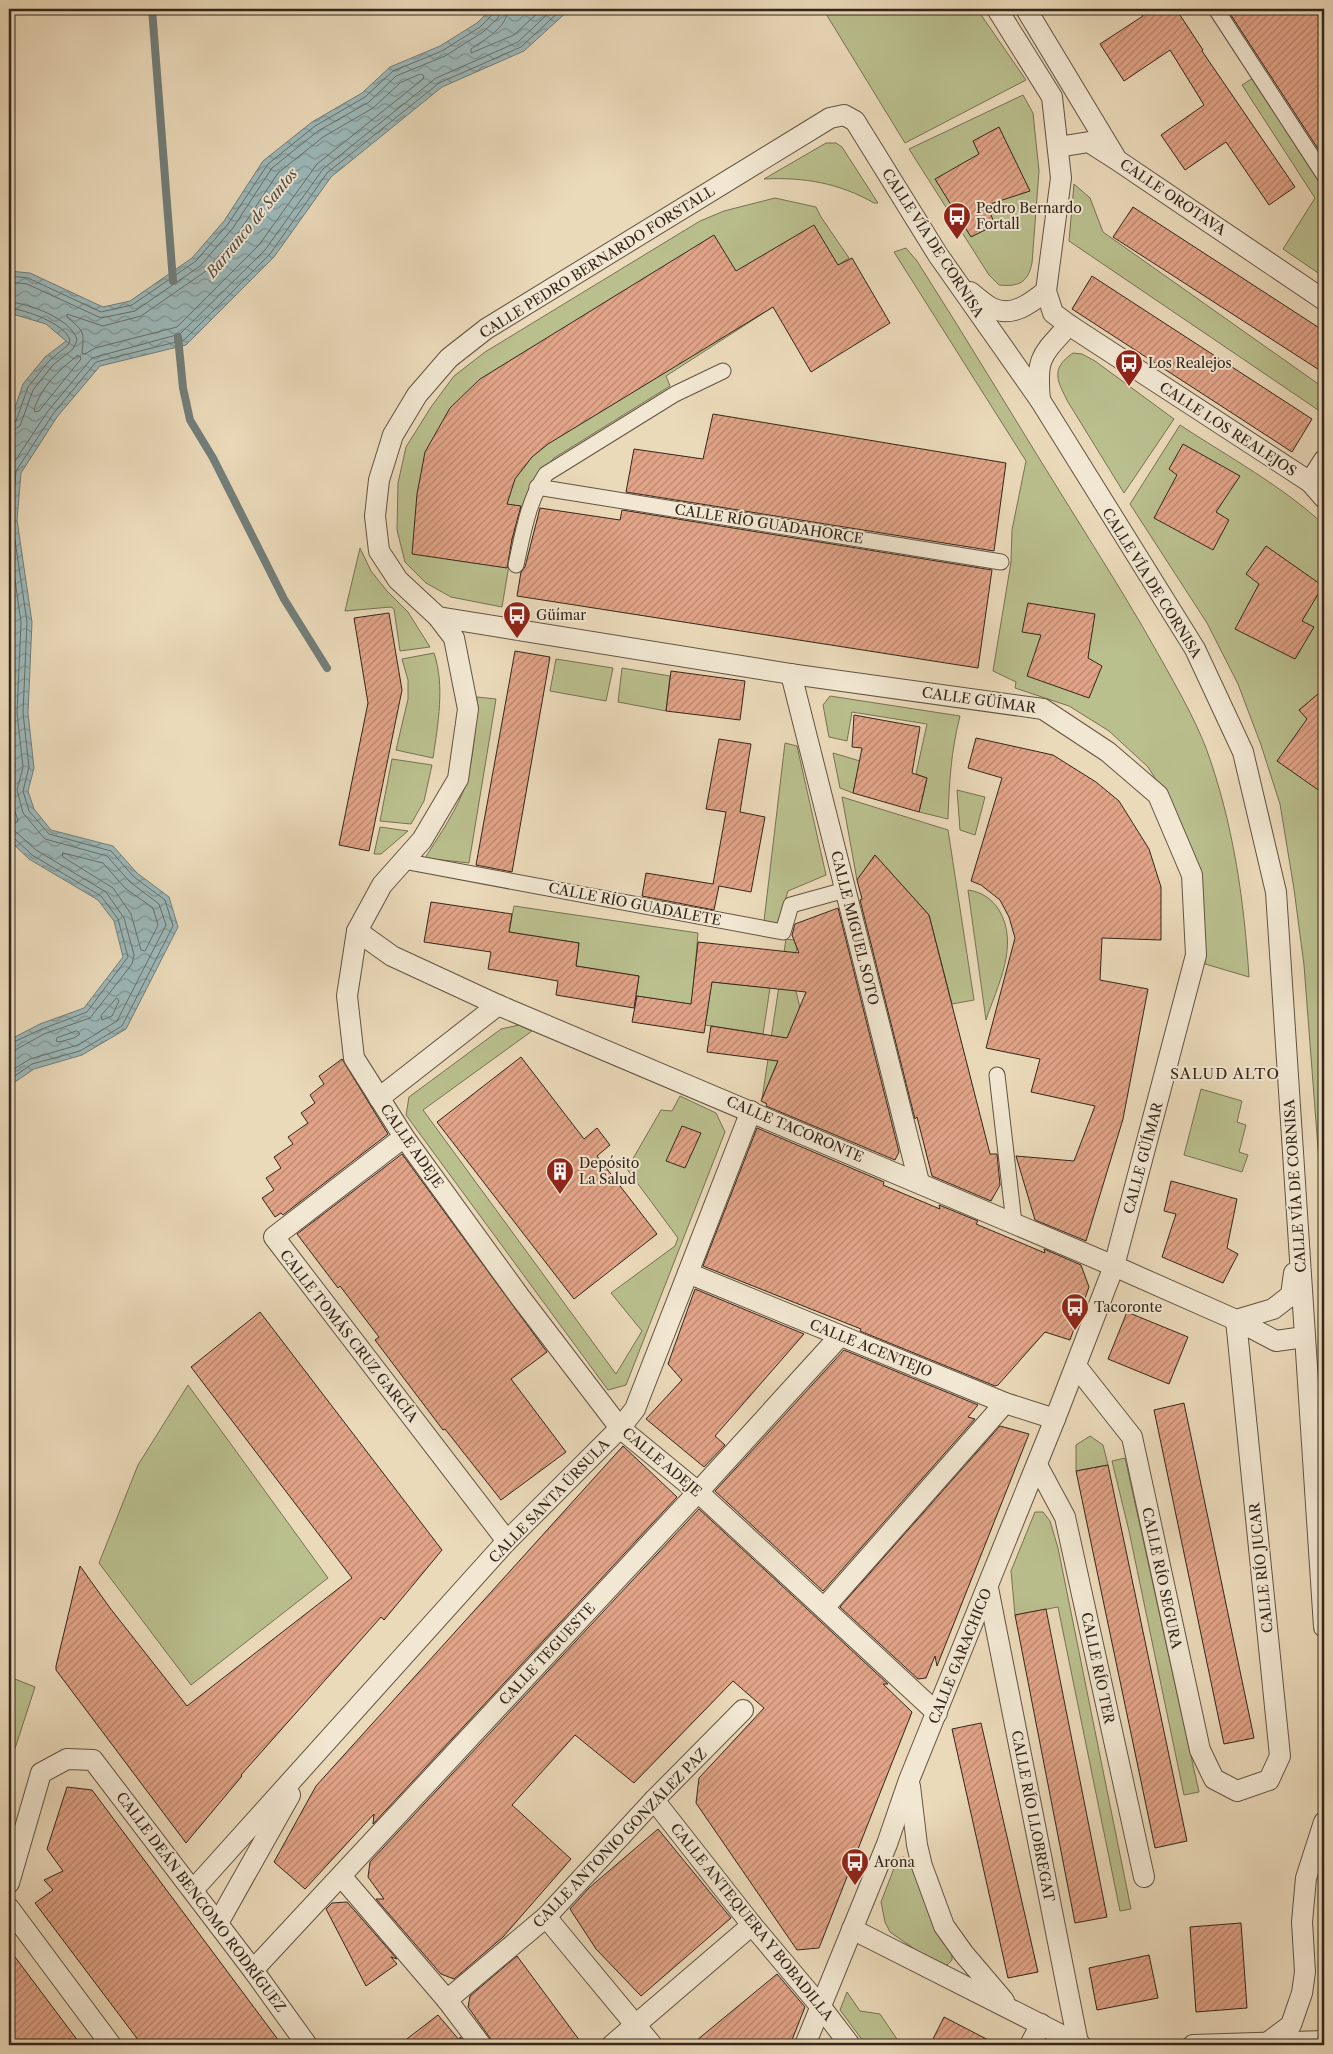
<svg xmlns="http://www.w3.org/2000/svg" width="1333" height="2054" font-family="'Libre Caslon Text',serif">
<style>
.green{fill:#babf8e;stroke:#777254}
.water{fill:url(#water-waves);stroke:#727e7a}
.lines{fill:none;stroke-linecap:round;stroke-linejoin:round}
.shore{stroke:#686f6a;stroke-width:1}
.stream{stroke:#727e7a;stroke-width:8}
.building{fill:url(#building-hatch);stroke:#34261b}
.pedestrian-casing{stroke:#625343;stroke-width:17}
.minor-casing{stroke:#625343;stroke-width:22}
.pedestrian{stroke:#f2e7d2;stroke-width:15}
.minor{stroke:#f2e7d2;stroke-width:20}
.labels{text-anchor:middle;stroke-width:4;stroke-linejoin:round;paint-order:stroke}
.street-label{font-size:14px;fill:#34261b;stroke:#f2e7d2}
.poi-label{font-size:14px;fill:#34261b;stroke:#f2e7d2;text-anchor:start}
.water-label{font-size:15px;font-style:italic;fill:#4e4a42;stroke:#f2e7d2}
.neighbourhood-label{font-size:15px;letter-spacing:1px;fill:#34261b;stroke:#f2e7d2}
</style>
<defs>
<pattern id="water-waves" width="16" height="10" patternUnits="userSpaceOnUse" patternTransform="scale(1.25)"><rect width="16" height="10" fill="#9cb8b9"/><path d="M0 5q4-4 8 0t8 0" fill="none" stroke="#809596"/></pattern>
<pattern id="building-hatch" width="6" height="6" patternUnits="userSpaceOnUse" patternTransform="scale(1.25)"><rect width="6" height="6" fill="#e2a488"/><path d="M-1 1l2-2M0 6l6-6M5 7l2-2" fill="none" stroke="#b8856e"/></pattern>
</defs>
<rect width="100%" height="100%" fill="#ebdaba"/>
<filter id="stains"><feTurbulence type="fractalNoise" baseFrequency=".004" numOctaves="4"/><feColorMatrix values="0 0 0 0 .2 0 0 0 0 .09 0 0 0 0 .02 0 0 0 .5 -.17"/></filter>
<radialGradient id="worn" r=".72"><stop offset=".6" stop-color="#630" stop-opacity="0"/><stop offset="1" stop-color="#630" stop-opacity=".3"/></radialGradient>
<g class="green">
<polygon points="823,9 977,9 1026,80 905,143"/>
<polygon points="1253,78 1324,189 1324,277 1283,249 1315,198 1242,85"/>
<path d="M1023,95l10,18 6,58 -7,92c-4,20 -14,24 -33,22l-10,-10 -80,-126z"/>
<path d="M826,143h10l6,4 36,56h-4c-35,-20 -70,-26 -110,-24z"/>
<polygon points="1074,184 1090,198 1103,232 1324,388 1324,414 1069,241"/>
<polygon points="775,198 816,207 821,217 849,258 666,376 670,386 554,458 534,481 517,517 502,607 451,597 426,583 405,562 397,530 398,483 406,447 431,407 454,376 485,352 700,221 724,211"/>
<path d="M906,248l11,13c55,86 107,174 161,260 28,45 57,91 83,138 16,29 33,58 45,89 27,74 38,151 43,229l-44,-13 -1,-38 -32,-121 -24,-38 -39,-36 -40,-25 -54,-18 1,-6 -23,-11 18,-109 1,-32 14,-69 -132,-209z"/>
<path d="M1073,353l9,1 13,7 79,58 -50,74 -56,-91c-11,-22 -18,-33 5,-49z"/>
<path d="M1180,425c47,31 104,62 144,100v702l-20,-262 -10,-76 -14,-85 -19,-59 -23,-61 -31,-61 -77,-119z"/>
<polygon points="360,548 371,571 387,591 408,612 430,647 400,651 394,609 391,607 345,611"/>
<path d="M434,653c11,32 4,71 -1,105l-37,-8 12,-51v-19l-6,-21z"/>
<polygon points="556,659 613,668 606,701 550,691"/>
<polygon points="622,668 670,676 666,711 618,702"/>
<path d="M830,696l130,20c-9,35 -11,68 -12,103l-29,-7 8,-34 -11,-4 11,-50 -75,-12 -5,29 -18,-4 -6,-32z"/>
<path d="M477,697l19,2 -27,164 -44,-5c15,-24 33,-49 42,-77 6,-22 10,-62 10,-84z"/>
<polygon points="785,743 797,746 826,875 788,891 778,924 764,921"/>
<polygon points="833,753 860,761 853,793 840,788"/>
<polygon points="392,759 432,765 424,801 411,824 380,821"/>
<polygon points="957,790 985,797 975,835 960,830"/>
<polygon points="842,797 948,830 974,1000 952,1004 929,915 875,855 857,880"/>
<polygon points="380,827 408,831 381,854 374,854"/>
<path d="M968,890c14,2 24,9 31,20 21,35 -2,76 -13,110z"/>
<polygon points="514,906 698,933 694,980 770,988 763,1034 705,1025 708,1007 636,996 639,976 576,966 579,943 509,932"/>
<polygon points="786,939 794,940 797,948 791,970 800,1008 762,1099"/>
<polygon points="519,1025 532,1031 423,1110 616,1374 642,1331 611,1293 675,1246 678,1238 627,1169 661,1110 672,1111 680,1096 716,1113 725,1132 626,1385 608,1390 406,1115 409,1097 501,1029"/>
<polygon points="1201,1089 1242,1101 1237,1122 1246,1125 1239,1152 1248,1155 1242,1172 1184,1155"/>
<polygon points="188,1385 328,1578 191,1685 99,1563 138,1465"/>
<polygon points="1090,1436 1103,1445 1108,1465 1076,1471 1076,1445"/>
<polygon points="1125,1458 1199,1792 1184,1795 1129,1531 1112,1461"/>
<polygon points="1035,1512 1043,1512 1050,1521 1058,1548 1131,1909 1120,1911 1058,1607 1015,1615 1011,1571"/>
<polygon points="10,1677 35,1687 9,1767 9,1682"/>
<polygon points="904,1857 912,1863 952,1953 952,1960 947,1965 939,1966 890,1932 885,1922 881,1902 898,1858"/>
<polygon points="847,1992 860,2011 880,2014 901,2045 866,2045 840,2010"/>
</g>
<polygon class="water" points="491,9 570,9 524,51 442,87 331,177 274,257 186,345 100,366 57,417 21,473 17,520 32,622 28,713 34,768 28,791 34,809 51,830 113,846 137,873 169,897 178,927 126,1029 82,1055 34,1069 9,1086 9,1040 40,1024 84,1008 123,957 114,921 98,900 29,859 9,840 9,425 23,384 45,357 66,341 46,324 9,313 9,271 30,273 103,307 130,301 192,258 224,221 263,161 312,122 362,93 390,67 440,46 477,23"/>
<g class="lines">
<g class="shore">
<path d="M508,9c-1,19 -23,30 -37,40v4l43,-18 28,-26"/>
<path d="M421,74l3,2 -1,3 -106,85 -58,81 -82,82 -82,21 -10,6 -3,-1c2,-21 3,-21 -15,-36v-3l36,12 38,-10 65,-45 33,-39 39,-59 45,-36 50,-29 27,-25z"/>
<polyline points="9,276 28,278 101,312 132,305 196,261 228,224 268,164 315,126 365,97 393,71 442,51 480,27 493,14 494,9"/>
<polyline points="9,282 27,284 101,318 135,311 200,266 233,228 272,168 318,131 369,102 396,76 445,56 483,32 498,18 500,9"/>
<path d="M9,302c19,1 63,17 68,38l-4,9 -20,16 -20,25 -13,36 -5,3 -6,1"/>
<path d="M9,308c17,2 55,15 61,32l-2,5 -19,16 -21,26 -12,34 -7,3"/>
<path d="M77,356h3l1,3 -42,52 -4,1 -1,-3c9,-24 23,-37 43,-53z"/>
<polyline points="9,483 11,467 48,411 92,358 180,334 265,250 323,169 436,78 518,42 553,9"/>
<polyline points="9,538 21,622 17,713 23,767 17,790 23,813 45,839 107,856 130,882 159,904 166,925 117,1021 78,1045 30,1059 9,1072"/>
<polyline points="9,590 13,623 9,715 15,766 9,792 18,821 16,823 9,822"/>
<polyline points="9,830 16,832 36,850 106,892 124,918 134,955 132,964 90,1018 44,1034 15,1050 9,1051"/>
<polyline points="9,836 14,838 32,855 101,896 118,919 128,957 87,1012 42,1029 9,1044"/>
<polygon points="63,853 103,863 125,888 153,908 158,925 145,951 141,950 131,914 113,888 63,857"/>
<polygon points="117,998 119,1001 112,1016 102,1020 101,1016"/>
<polygon points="77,1031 80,1034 74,1038 59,1042 56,1041 57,1038"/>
<polyline points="9,1080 32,1064 80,1051 122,1026 173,926 165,900 134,877 111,851 49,834 29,811 23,791 29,767 23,713 27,622 12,520 16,471 53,414 96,362 184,340 270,254 327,173 439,83 521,47 562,9"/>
</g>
<g class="stream">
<polyline points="152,9 173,281"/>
<polyline points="178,337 183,388 190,420 213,458 284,599 327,668"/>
</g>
</g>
<g class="building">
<polygon points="1138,9 1176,9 1203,50 1202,51 1295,187 1269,205 1226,142 1185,170 1161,135 1204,105 1170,50 1124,81 1100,44 1143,16"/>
<polygon points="1227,9 1324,9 1324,158"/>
<polygon points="999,127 1030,191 987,205 995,225 971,237 935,179 979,154 973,141"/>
<polygon points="1133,207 1324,331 1324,373 1113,237"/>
<polygon points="814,225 838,265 852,258 890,323 811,372 773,307 548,444 532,457 515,479 507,504 521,506 512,539 507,568 412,554 417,494 425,452 450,408 480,379 714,235 736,271"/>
<polygon points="1092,276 1312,419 1292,452 1072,309"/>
<polygon points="713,414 1006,463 994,551 626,492 634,449 703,459"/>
<polygon points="1183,444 1240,476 1216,512 1229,520 1213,550 1154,518 1177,475 1169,469"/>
<polygon points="540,508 620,520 622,510 992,570 978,668 517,596 521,572 525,567"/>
<polygon points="1266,546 1323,586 1302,621 1314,627 1295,659 1235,629 1259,584 1246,574"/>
<polygon points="1028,603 1095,614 1088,658 1102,666 1089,698 1027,676 1041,635 1022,632"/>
<polygon points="389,613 402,690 369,851 339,845 368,703 354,618"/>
<polygon points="515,651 550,657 512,872 476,865"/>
<polygon points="671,671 745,681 740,720 666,711"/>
<polygon points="1324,689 1324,794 1277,761 1307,719 1299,710"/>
<polygon points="854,715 920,727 912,773 927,778 919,812 853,793 862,748 852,747"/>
<polygon points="976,738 1053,755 1096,782 1119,801 1149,849 1161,887 1161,940 1102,938 1100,980 1148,989 1123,1119 1086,1241 1035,1220 1016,1156 1074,1161 1095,1106 1031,1092 1040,1059 986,1048 1015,938 1009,917 1000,900 981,885 971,881 1002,778 968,768"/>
<polygon points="719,739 751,744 740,812 765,817 751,892 719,886 714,910 642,896 646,873 713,884 726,812 706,809"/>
<polygon points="875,855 929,915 990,1154 997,1154 1000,1185 991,1201 932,1176 917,1117 915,1119 860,900 862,899 857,880"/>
<polygon points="431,902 512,914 509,932 579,943 576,966 639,976 634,1008 556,995 558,981 488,969 491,952 424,942"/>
<polygon points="838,908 899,1152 895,1160 766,1106 767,1104 761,1101 778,1061 707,1052 711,1026 787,1038 806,992 712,982 704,1033 632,1022 637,996 691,1004 698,942 799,953 792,935 795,924"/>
<polygon points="521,1057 584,1139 597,1128 610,1145 597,1156 657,1234 574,1299 437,1122"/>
<polygon points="342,1059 388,1134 283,1215 281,1213 275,1217 262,1198 274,1190 266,1178 281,1168 274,1157 293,1144 288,1137 308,1123 301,1113 315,1103 310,1095 324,1084 319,1076"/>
<polygon points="682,1126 701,1133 685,1168 666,1161"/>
<polygon points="757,1128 884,1182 883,1185 940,1209 939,1205 978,1221 976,1224 1045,1253 1044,1249 1081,1265 1089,1287 1070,1340 1045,1332 998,1385 995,1386 860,1331 861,1329 703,1266"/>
<polygon points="402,1154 547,1352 511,1379 566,1452 501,1500 445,1429 443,1430 375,1340 379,1337 340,1286 338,1288 297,1234"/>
<polygon points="1171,1181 1237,1199 1227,1248 1238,1254 1223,1283 1162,1257 1176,1214 1164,1211"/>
<polygon points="695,1289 804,1334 715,1436 725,1445 704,1467 646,1419 682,1380 668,1364"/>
<polygon points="260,1312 442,1550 384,1620 381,1617 241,1775 242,1776 186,1843 56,1670 56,1666 80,1566 110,1608 187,1706 352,1578 191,1367"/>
<polygon points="1127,1312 1188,1337 1169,1384 1108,1359"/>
<polygon points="844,1350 978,1405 968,1417 975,1419 823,1591 715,1491"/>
<polygon points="1184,1403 1254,1738 1224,1744 1154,1410"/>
<polygon points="1000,1426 1029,1434 937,1666 935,1656 926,1678 918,1679 840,1607"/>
<polygon points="623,1446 677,1497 373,1824 374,1814 305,1889 274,1862 316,1786"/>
<polygon points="1108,1465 1187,1841 1155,1848 1076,1471"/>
<polygon points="699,1509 888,1684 883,1684 912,1712 819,1948 797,1950 696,1803 699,1778 764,1708 733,1681 634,1783 575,1735 512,1805 571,1859 503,1937 454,1979 441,1974 376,1899 384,1899 368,1877 370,1862"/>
<polygon points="1046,1609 1107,1917 1075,1923 1015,1615"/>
<polygon points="981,1723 1038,1972 1008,1978 952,1729"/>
<polygon points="67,1787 92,1790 282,2045 142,2045 35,1903 53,1890 44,1880 63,1871 47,1849"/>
<polygon points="658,1829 731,1918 641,1996 596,1949 570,1909 589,1888"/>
<polygon points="347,1902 397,1959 391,1957 397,1964 366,1986 326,1909 332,1903"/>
<polygon points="1241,1923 1247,2008 1196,2012 1190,1927"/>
<polygon points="9,1949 81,2045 9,2045"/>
<polygon points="1149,1955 1158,1998 1097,2010 1089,1968"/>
<polygon points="517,1956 583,2045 493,2045 490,2038 468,2007 470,1996"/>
<polygon points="777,1974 805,2007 790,2045 691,2045"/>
<polygon points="438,2015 460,2041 460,2037 466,2045 399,2045"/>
<polygon points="944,2017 998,2045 930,2045"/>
</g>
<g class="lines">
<g class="pedestrian-casing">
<g id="pedestrian">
<polyline points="1216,9 1324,175"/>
<polyline points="537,487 1001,562"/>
<path d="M516,565c7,-32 12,-64 30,-91l129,-80 48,-23"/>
<polyline points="403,861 783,932 791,905 845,890"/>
<polyline points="997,1075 1014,1223"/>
</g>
</g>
<g class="minor-casing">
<g id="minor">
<polyline points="997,9 1052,97 1061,178 1046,291 1053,313 1069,325 1310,482 1324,498"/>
<polyline points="1026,9 1117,160 1324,300"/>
<polyline points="1058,147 1089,142 1114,158"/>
<path d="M970,292c7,5 14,12 22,16 20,10 39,-5 54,-17"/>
<path d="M1040,400c-4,-43 1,-44 29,-75"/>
<polyline points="1310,482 1324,460"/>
<polyline points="438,617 791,674 1043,709 1108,752 1158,795 1192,875 1196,955 1114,1266 1055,1419 909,1780 887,1844 805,2045"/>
<polyline points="791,674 919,1182"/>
<polyline points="357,931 392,956 498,1005 1114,1266 1236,1320 1276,1341 1304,1337"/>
<polyline points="379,1098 498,1005"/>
<polyline points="404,1137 274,1237 507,1541"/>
<polyline points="688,1273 1005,1403 1055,1419"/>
<polyline points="1236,1320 1273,1309 1291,1295 1294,1273"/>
<polyline points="1076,1366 1132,1437 1200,1750 1214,1779 1237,1791 1269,1780 1280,1756 1236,1320"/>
<polyline points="1037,1465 1065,1517 1144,1877"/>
<polyline points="988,1588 1078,2043"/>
<polyline points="824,1608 1005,1403"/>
<polyline points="937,1713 698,1492 620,1428 520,1297 404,1137 354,1058 347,996 357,931 382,885 422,840 458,779 468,709 454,638 438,617 398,580 379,551 375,516 379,480 393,435 417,395 449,358 486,329 830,118 844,115 855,121 938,255 1040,400 1195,649 1243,752 1276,892 1324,1627"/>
<polyline points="910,1786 917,1845 922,1866 944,1926 964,1954 1004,2001"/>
<polyline points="654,1800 752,1925 821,2007 850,2045"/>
<polyline points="341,1876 447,2000 481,2045"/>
<polyline points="9,1883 41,1773 67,1759 93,1760 253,1970 307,2045"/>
<polyline points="193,1890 507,1541 620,1428 635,1409 751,1111"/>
<polyline points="9,1908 111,2045"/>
<polyline points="546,1917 652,2045"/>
<polyline points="218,1923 290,1795"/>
<polyline points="852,1929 1081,2045"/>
<polyline points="253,1970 698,1492 840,1336"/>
<polyline points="447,2000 546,1917 654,1800 743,1710"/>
<polyline points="1267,2043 1291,2025 1302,1993 1305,1972 1302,1922 1306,1878 1324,1822"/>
<polyline points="612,2045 752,1925"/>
<polyline points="1030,2045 1041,2024"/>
<polyline points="1193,2045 1324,2041"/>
</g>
</g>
<use href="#pedestrian" class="pedestrian"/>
<use href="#minor" class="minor"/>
</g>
<defs>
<g id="bus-pin" transform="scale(1.4375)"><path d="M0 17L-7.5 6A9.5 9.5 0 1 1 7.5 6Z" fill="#8f2418" stroke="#f2e7d2"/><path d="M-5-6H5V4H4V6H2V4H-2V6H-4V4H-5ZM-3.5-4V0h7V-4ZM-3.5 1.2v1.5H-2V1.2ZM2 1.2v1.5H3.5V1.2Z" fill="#fff"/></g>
<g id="building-pin" transform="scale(1.4375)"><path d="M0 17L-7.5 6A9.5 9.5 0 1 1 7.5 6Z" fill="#8f2418" stroke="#f2e7d2"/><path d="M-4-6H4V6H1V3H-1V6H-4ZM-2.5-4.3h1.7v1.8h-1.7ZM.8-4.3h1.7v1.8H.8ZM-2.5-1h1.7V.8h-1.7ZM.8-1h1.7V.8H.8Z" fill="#fff"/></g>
</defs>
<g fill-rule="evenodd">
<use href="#bus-pin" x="957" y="216"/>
<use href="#bus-pin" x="1129" y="363"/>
<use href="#bus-pin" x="517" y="615"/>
<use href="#building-pin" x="560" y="1171"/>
<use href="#bus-pin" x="1075" y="1307"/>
<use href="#bus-pin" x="855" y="1862"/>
</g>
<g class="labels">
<g class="street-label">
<text transform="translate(1173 197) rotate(34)" y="5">CALLE OROTAVA</text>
<text transform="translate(933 243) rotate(57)" y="5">CALLE VÍA DE CORNISA</text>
<text transform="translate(597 262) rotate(-32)" y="5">CALLE PEDRO BERNARDO FORSTALL</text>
<text transform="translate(1228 429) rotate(33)" y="5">CALLE LOS REALEJOS</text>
<text transform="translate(769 524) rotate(9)" y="5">CALLE RÍO GUADAHORCE</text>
<text transform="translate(1152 583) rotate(58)" y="5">CALLE VÍA DE CORNISA</text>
<text transform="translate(979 700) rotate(8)" y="5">CALLE GÜÍMAR</text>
<text transform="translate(635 904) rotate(11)" y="5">CALLE RÍO GUADALETE</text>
<text transform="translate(855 928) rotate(76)" y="5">CALLE MIGUEL SOTO</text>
<text transform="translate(795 1129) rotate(23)" y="5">CALLE TACORONTE</text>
<text transform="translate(412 1146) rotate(55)" y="5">CALLE ADEJE</text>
<text transform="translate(1143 1158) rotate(-75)" y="5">CALLE GÜÍMAR</text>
<text transform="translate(1295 1186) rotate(-94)" y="5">CALLE VÍA DE CORNISA</text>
<text transform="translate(349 1336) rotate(52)" y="5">CALLE TOMÁS CRUZ GARCÍA</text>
<text transform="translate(871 1348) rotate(22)" y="5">CALLE ACENTEJO</text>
<text transform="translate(662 1462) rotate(40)" y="5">CALLE ADEJE</text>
<text transform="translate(549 1501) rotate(-46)" y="5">CALLE SANTA ÚRSULA</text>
<text transform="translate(1261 1568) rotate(-96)" y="5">CALLE RÍO JUCAR</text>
<text transform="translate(1162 1578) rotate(78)" y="5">CALLE RÍO SEGURA</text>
<text transform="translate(547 1654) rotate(-47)" y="5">CALLE TEGUESTE</text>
<text transform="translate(960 1656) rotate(-68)" y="5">CALLE GARACHICO</text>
<text transform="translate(1098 1668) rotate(78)" y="5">CALLE RÍO TER</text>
<text transform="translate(1033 1816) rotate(79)" y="5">CALLE RÍO LLOBREGAT</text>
<text transform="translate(620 1838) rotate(-46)" y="5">CALLE ANTONIO GONZÁLEZ PAZ</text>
<text transform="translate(201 1902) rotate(53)" y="5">CALLE DEÁN BENCOMO RODRÍGUEZ</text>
<text transform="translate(752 1922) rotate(51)" y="5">CALLE ANTEQUERA Y BOBADILLA</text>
</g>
<g class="poi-label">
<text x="976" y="213">Pedro Bernardo<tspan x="976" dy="16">Fortall</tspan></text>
<text x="1148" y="368">Los Realejos</text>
<text x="536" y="620">Güímar</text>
<text x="579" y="1168">Depósito<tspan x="579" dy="16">La Salud</tspan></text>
<text x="1094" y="1312">Tacoronte</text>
<text x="874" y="1867">Arona</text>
</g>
<g class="water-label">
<text transform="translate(252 223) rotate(-51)" y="5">Barranco de Santos</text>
</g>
<g class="neighbourhood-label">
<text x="1225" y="1079">SALUD ALTO</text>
</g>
</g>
<rect width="1333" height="2054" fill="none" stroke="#ebdaba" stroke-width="30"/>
<rect x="10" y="10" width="1313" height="2034" fill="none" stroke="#34261b" stroke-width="2.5"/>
<rect x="15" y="15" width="1303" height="2024" fill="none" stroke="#34261b"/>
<rect width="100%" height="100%" filter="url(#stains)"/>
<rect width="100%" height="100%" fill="url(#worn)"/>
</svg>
